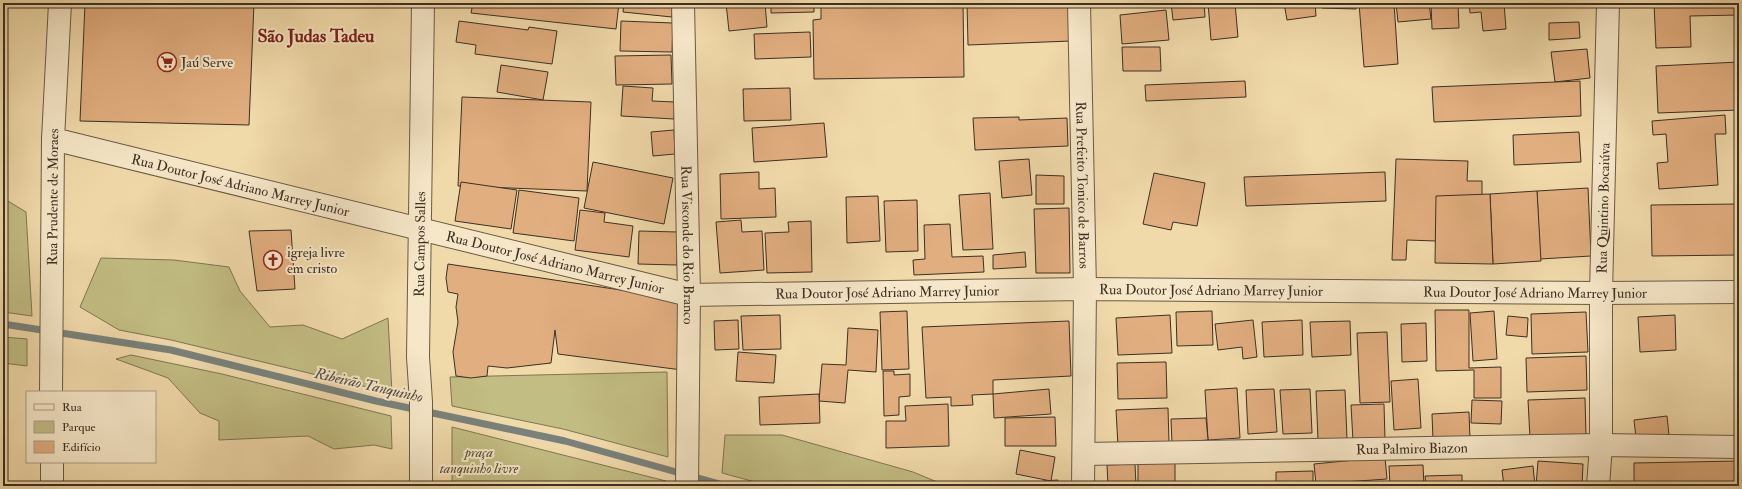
<svg xmlns="http://www.w3.org/2000/svg" width="1742" height="489" font-family="'IM FELL Double Pica',serif">
<style>
.green{fill:#c2bd83;stroke:#7f7654}
.lines{fill:none;stroke-linecap:round;stroke-linejoin:round}
.stream{stroke:#78827b;stroke-width:7}
.building{fill:#e1ae7f;stroke:#3c3025}
.minor-casing{stroke:#695a46;stroke-width:24}
.minor{stroke:#f6e7c8;stroke-width:22}
.labels{text-anchor:middle;stroke-width:4;stroke-linejoin:round;paint-order:stroke}
.poi-label{font-size:14px;fill:#3c3025;stroke:#f6e7c8;text-anchor:start}
.street-label{font-size:14px;fill:#3c3025;stroke:#f6e7c8}
.park-label{font-size:14px;font-style:italic;fill:#574c38;stroke:#f6e7c8}
.water-label{font-size:15px;font-style:italic;fill:#504b42;stroke:#f6e7c8}
.district-label{font-size:18px;font-weight:bold;fill:#7a1f14;stroke:#f6e7c8}
</style>
<rect width="100%" height="100%" fill="#f1daaa"/>
<filter id="stains"><feTurbulence type="fractalNoise" baseFrequency=".005" numOctaves="4"/><feColorMatrix values="0 0 0 0 .2 0 0 0 0 .09 0 0 0 0 .02 0 0 0 .5 -.17"/></filter>
<radialGradient id="worn" r=".72"><stop offset=".6" stop-color="#630" stop-opacity="0"/><stop offset="1" stop-color="#630" stop-opacity=".3"/></radialGradient>
<g class="green">
<polygon points="3,198 26,212 32,316 3,312"/>
<polygon points="101,258 174,260 229,267 240,291 270,327 303,325 342,339 388,318 392,393 171,340 119,330 80,307"/>
<polygon points="3,337 27,339 27,366 3,363"/>
<polygon points="131,355 222,374 391,416 392,449 374,445 334,449 308,436 219,440 219,421 200,413 168,378 116,359"/>
<polygon points="667,372 668,457 563,429 452,406 450,377"/>
<polygon points="452,427 666,481 666,486 452,486"/>
<polygon points="725,435 782,435 913,472 947,486 770,486 722,473"/>
</g>
<g class="lines">
<polyline class="stream" points="3,324 171,350 376,401 565,441 727,486"/>
</g>
<g class="building">
<polygon points="85,3 254,3 249,125 80,121"/>
<polygon points="473,3 619,3 616,29 471,13"/>
<polygon points="624,3 673,3 672,17 623,12"/>
<polygon points="726,3 765,3 767,27 729,31"/>
<polygon points="771,3 814,3 814,12 771,13"/>
<polygon points="821,3 963,3 964,77 814,79 813,20 821,19"/>
<polygon points="967,3 1069,3 1071,41 968,45"/>
<polygon points="1121,3 1157,3 1157,6 1121,7"/>
<polygon points="1171,3 1204,3 1205,17 1173,20"/>
<polygon points="1208,3 1235,3 1238,37 1211,40"/>
<polygon points="1243,3 1277,3 1277,4 1244,6"/>
<polygon points="1284,3 1315,3 1316,16 1287,20"/>
<polygon points="1322,3 1356,3 1356,9 1322,8"/>
<polygon points="1359,3 1394,3 1398,64 1364,67"/>
<polygon points="1396,3 1429,3 1431,19 1398,22"/>
<polygon points="1431,3 1458,3 1459,28 1432,29"/>
<polygon points="1469,3 1504,3 1506,29 1483,31 1481,12 1470,13"/>
<polygon points="1549,3 1593,3 1549,4"/>
<polygon points="1654,3 1739,3 1739,15 1690,16 1691,47 1656,48"/>
<polygon points="1166,10 1169,40 1122,44 1120,15"/>
<polygon points="459,21 528,30 529,27 557,31 552,64 475,54 476,45 456,42"/>
<polygon points="621,21 673,23 672,52 620,51"/>
<polygon points="1579,22 1580,38 1549,40 1549,23"/>
<polygon points="810,32 811,57 755,59 754,34"/>
<polygon points="1122,47 1160,47 1161,71 1123,71"/>
<polygon points="1587,49 1590,78 1555,82 1551,52"/>
<polygon points="671,55 672,84 616,85 615,56"/>
<polygon points="1739,62 1739,110 1658,113 1656,66"/>
<polygon points="501,65 548,72 543,100 497,92"/>
<polygon points="1245,81 1246,97 1146,101 1145,85"/>
<polygon points="1580,81 1581,116 1434,122 1432,87"/>
<polygon points="623,86 653,88 652,101 675,102 674,119 621,116"/>
<polygon points="790,88 791,120 744,121 743,89"/>
<polygon points="462,97 591,102 587,191 458,186"/>
<polygon points="1725,115 1726,134 1715,134 1718,185 1659,189 1657,163 1668,162 1666,134 1653,135 1652,121"/>
<polygon points="1019,117 1019,120 1067,118 1068,146 975,150 973,118"/>
<polygon points="824,123 827,157 754,162 752,128"/>
<polygon points="674,130 675,154 653,156 651,132"/>
<polygon points="1579,132 1581,162 1514,165 1513,135"/>
<polygon points="1029,159 1032,195 1002,198 999,161"/>
<polygon points="1396,159 1468,161 1467,181 1482,181 1482,200 1438,199 1436,241 1407,240 1406,260 1392,260"/>
<polygon points="593,162 673,178 664,224 584,208"/>
<polygon points="759,172 759,189 775,188 776,217 721,219 720,174"/>
<polygon points="1385,172 1386,201 1246,206 1244,177"/>
<polygon points="1154,173 1205,183 1197,226 1173,222 1171,230 1143,224"/>
<polygon points="1036,175 1064,176 1064,204 1036,204"/>
<polygon points="461,182 517,190 511,229 455,221"/>
<polygon points="1588,188 1591,256 1540,259 1537,191"/>
<polygon points="519,190 579,198 574,241 513,233"/>
<polygon points="1537,191 1541,261 1493,264 1490,194"/>
<polygon points="990,193 993,249 963,250 959,195"/>
<polygon points="1490,194 1493,264 1435,263 1436,196"/>
<polygon points="878,196 880,241 847,243 846,197"/>
<polygon points="917,200 918,251 886,252 884,201"/>
<polygon points="1739,204 1739,255 1652,256 1651,205"/>
<polygon points="1069,208 1070,273 1036,273 1034,209"/>
<polygon points="580,210 605,213 604,222 633,226 629,257 575,250"/>
<polygon points="741,220 742,232 762,231 764,270 720,273 716,222"/>
<polygon points="811,221 812,272 767,273 765,233 789,232 788,222"/>
<polygon points="950,224 952,257 983,256 984,272 914,275 913,260 925,259 924,225"/>
<polygon points="291,230 295,289 257,291 249,231"/>
<polygon points="639,231 678,232 677,265 638,264"/>
<polygon points="1025,252 1026,267 993,269 993,255"/>
<polygon points="448,264 687,300 682,370 558,354 555,330 551,363 507,368 488,366 487,376 471,378 456,376 453,352 458,322 456,307 458,294 448,292 446,278"/>
<polygon points="1435,310 1469,310 1469,368 1501,367 1501,398 1474,398 1474,370 1436,371"/>
<polygon points="907,311 909,369 882,370 880,312"/>
<polygon points="1212,311 1213,345 1177,346 1176,312"/>
<polygon points="1494,311 1497,359 1473,361 1470,313"/>
<polygon points="1586,312 1588,352 1532,354 1531,314"/>
<polygon points="780,315 781,349 743,350 741,316"/>
<polygon points="1170,315 1172,353 1118,355 1116,318"/>
<polygon points="1675,315 1676,350 1640,352 1638,317"/>
<polygon points="1508,316 1528,318 1527,337 1506,335"/>
<polygon points="738,320 739,349 715,350 714,321"/>
<polygon points="1253,320 1257,357 1243,359 1242,347 1218,350 1215,324"/>
<polygon points="1302,320 1303,355 1264,357 1262,322"/>
<polygon points="1069,321 1071,376 993,380 993,394 972,395 973,405 951,406 951,397 926,398 922,327"/>
<polygon points="1350,321 1351,355 1312,357 1310,322"/>
<polygon points="1426,323 1427,361 1402,362 1401,324"/>
<polygon points="1736,325 1739,325 1739,352 1737,352"/>
<polygon points="848,328 878,330 876,372 848,370 845,403 819,401 822,364 846,365"/>
<polygon points="1387,332 1390,402 1360,403 1357,333"/>
<polygon points="738,352 776,355 774,383 736,381"/>
<polygon points="1586,356 1587,390 1527,392 1526,358"/>
<polygon points="1166,362 1167,398 1118,399 1117,363"/>
<polygon points="883,371 894,371 894,375 910,374 910,396 899,397 899,415 884,416"/>
<polygon points="1737,375 1739,375 1739,418"/>
<polygon points="1418,379 1421,428 1394,430 1391,381"/>
<polygon points="1237,388 1240,438 1208,440 1205,390"/>
<polygon points="1049,389 1051,414 994,418 993,394"/>
<polygon points="1274,389 1277,432 1248,434 1246,390"/>
<polygon points="1310,389 1312,433 1283,434 1280,390"/>
<polygon points="1345,390 1347,439 1318,440 1316,391"/>
<polygon points="819,394 820,423 760,425 759,397"/>
<polygon points="1585,398 1586,436 1530,438 1528,400"/>
<polygon points="1472,400 1502,401 1501,424 1471,423"/>
<polygon points="948,404 949,446 886,448 886,421 906,421 905,406"/>
<polygon points="1384,404 1385,440 1353,441 1351,405"/>
<polygon points="1168,408 1169,443 1118,446 1116,410"/>
<polygon points="1469,412 1470,439 1433,440 1432,414"/>
<polygon points="1667,416 1669,435 1636,438 1634,420"/>
<polygon points="1055,417 1056,446 1005,446 1005,418"/>
<polygon points="1206,418 1208,440 1172,443 1171,419"/>
<polygon points="1020,450 1055,457 1051,481 1016,474"/>
<polygon points="1385,457 1387,479 1316,484 1314,464"/>
<polygon points="1538,461 1583,464 1582,486 1536,486"/>
<polygon points="1739,461 1739,486 1634,486 1634,463"/>
<rect x="1138" y="463" width="37" height="23"/>
<polygon points="1135,464 1136,486 1108,486 1107,465"/>
<polygon points="1423,465 1424,486 1390,486 1389,466"/>
<polygon points="1533,466 1535,486 1504,486 1502,470"/>
<polygon points="1313,471 1313,486 1276,486 1276,472"/>
<polygon points="1462,475 1462,486 1426,486 1425,476"/>
<polygon points="1058,480 1058,486 1043,486 1043,481"/>
</g>
<g class="lines">
<g class="minor-casing">
<g id="minor">
<path id="s1" d="M683,3l6,292 -2,191"/>
<path id="s2" d="M1079,3l6,286 -2,197"/>
<path id="s3" d="M53,139l636,156 396,-6 516,4 138,-1"/>
<path id="s4" d="M51,392l2,-253 7,-136"/>
<path id="s5" d="M1084,454l517,-9 138,2"/>
<polyline points="52,462 52,486"/>
<path id="s6" d="M421,486v-84l-3,-45 5,-354"/>
<path id="s7" d="M1598,486l3,-41v-152l7,-290"/>
</g>
</g>
<use href="#minor" class="minor"/>
</g>
<defs>
<g id="supermarket-ring" transform="scale(1)"><circle r="9.5" fill="#f6e7c8" stroke="#8f2418" stroke-width="1.5"/><path d="M-6-5.5h2.5l.6 2H6L4.5 2H-2.5L-4.4-4H-6ZM-1.5 3.2a1.3 1.3 0 1 0 .1 0ZM3 3.2a1.3 1.3 0 1 0 .1 0Z" fill="#8f2418"/></g>
<g id="church-ring" transform="scale(1)"><circle r="9.5" fill="#f6e7c8" stroke="#8f2418" stroke-width="1.5"/><path d="M-1.2-6h2.4v3.5h3.3v2.4h-3.3V6h-2.4V-.1h-3.3v-2.4h3.3Z" fill="#8f2418"/></g>
</defs>
<g fill-rule="evenodd">
<use href="#supermarket-ring" x="167" y="62"/>
<use href="#church-ring" x="273" y="260"/>
</g>
<g class="labels">
<g class="poi-label">
<text x="181" y="67">Jaú Serve</text>
<text x="287" y="257">igreja livre<tspan x="287" dy="16">em cristo</tspan></text>
</g>
<g class="street-label">
<text dy="5" stroke="none"><textPath href="#s3" startOffset="193">Rua Doutor José Adriano Marrey Junior</textPath></text>
<text dy="5" stroke="none"><textPath href="#s2" startOffset="182">Rua Prefeito Tonico de Barros</textPath></text>
<text dy="5" stroke="none"><textPath href="#s4" startOffset="195">Rua Prudente de Moraes</textPath></text>
<text dy="5" stroke="none"><textPath href="#s7" startOffset="278">Rua Quintino Bocaiúva</textPath></text>
<text dy="5" stroke="none"><textPath href="#s1" startOffset="242">Rua Visconde do Rio Branco</textPath></text>
<text dy="5" stroke="none"><textPath href="#s6" startOffset="242">Rua Campos Salles</textPath></text>
<text dy="5" stroke="none"><textPath href="#s3" startOffset="517">Rua Doutor José Adriano Marrey Junior</textPath></text>
<text dy="5" stroke="none"><textPath href="#s3" startOffset="1177">Rua Doutor José Adriano Marrey Junior</textPath></text>
<text dy="5" stroke="none"><textPath href="#s3" startOffset="853">Rua Doutor José Adriano Marrey Junior</textPath></text>
<text dy="5" stroke="none"><textPath href="#s3" startOffset="1501">Rua Doutor José Adriano Marrey Junior</textPath></text>
<text dy="5" stroke="none"><textPath href="#s5" startOffset="328">Rua Palmiro Biazon</textPath></text>
</g>
<g class="park-label">
<text x="479" y="457">praça<tspan x="479" dy="16">tanquinho livre</tspan></text>
</g>
<g class="water-label">
<text transform="translate(369 385) rotate(13)" y="5">Ribeirão Tanquinho</text>
</g>
<g class="district-label">
<text x="316" y="42">São Judas Tadeu</text>
</g>
</g>
<rect width="1742" height="489" fill="none" stroke="#f1daaa" stroke-width="16"/>
<rect x="4" y="4" width="1734" height="481" fill="none" stroke="#3c3025" stroke-width="2"/>
<rect x="8" y="8" width="1726" height="473" fill="none" stroke="#3c3025"/>
<rect x="26" y="391" width="130" height="72" fill="#f6e7c8" stroke="#ac9e87"/>
<rect x="34" y="404" width="20" height="6" fill="#f6e7c8" stroke="#ac9e87"/>
<text x="62" y="411" font-size="12" fill="#3c3025">Rua</text>
<rect x="34" y="421" width="20" height="12" fill="#c2bd83" stroke="#ac9e87"/>
<text x="62" y="431" font-size="12" fill="#3c3025">Parque</text>
<rect x="34" y="441" width="20" height="12" fill="#e1ae7f" stroke="#ac9e87"/>
<text x="62" y="451" font-size="12" fill="#3c3025">Edifício</text>
<rect width="100%" height="100%" filter="url(#stains)"/>
<rect width="100%" height="100%" fill="url(#worn)"/>
</svg>
